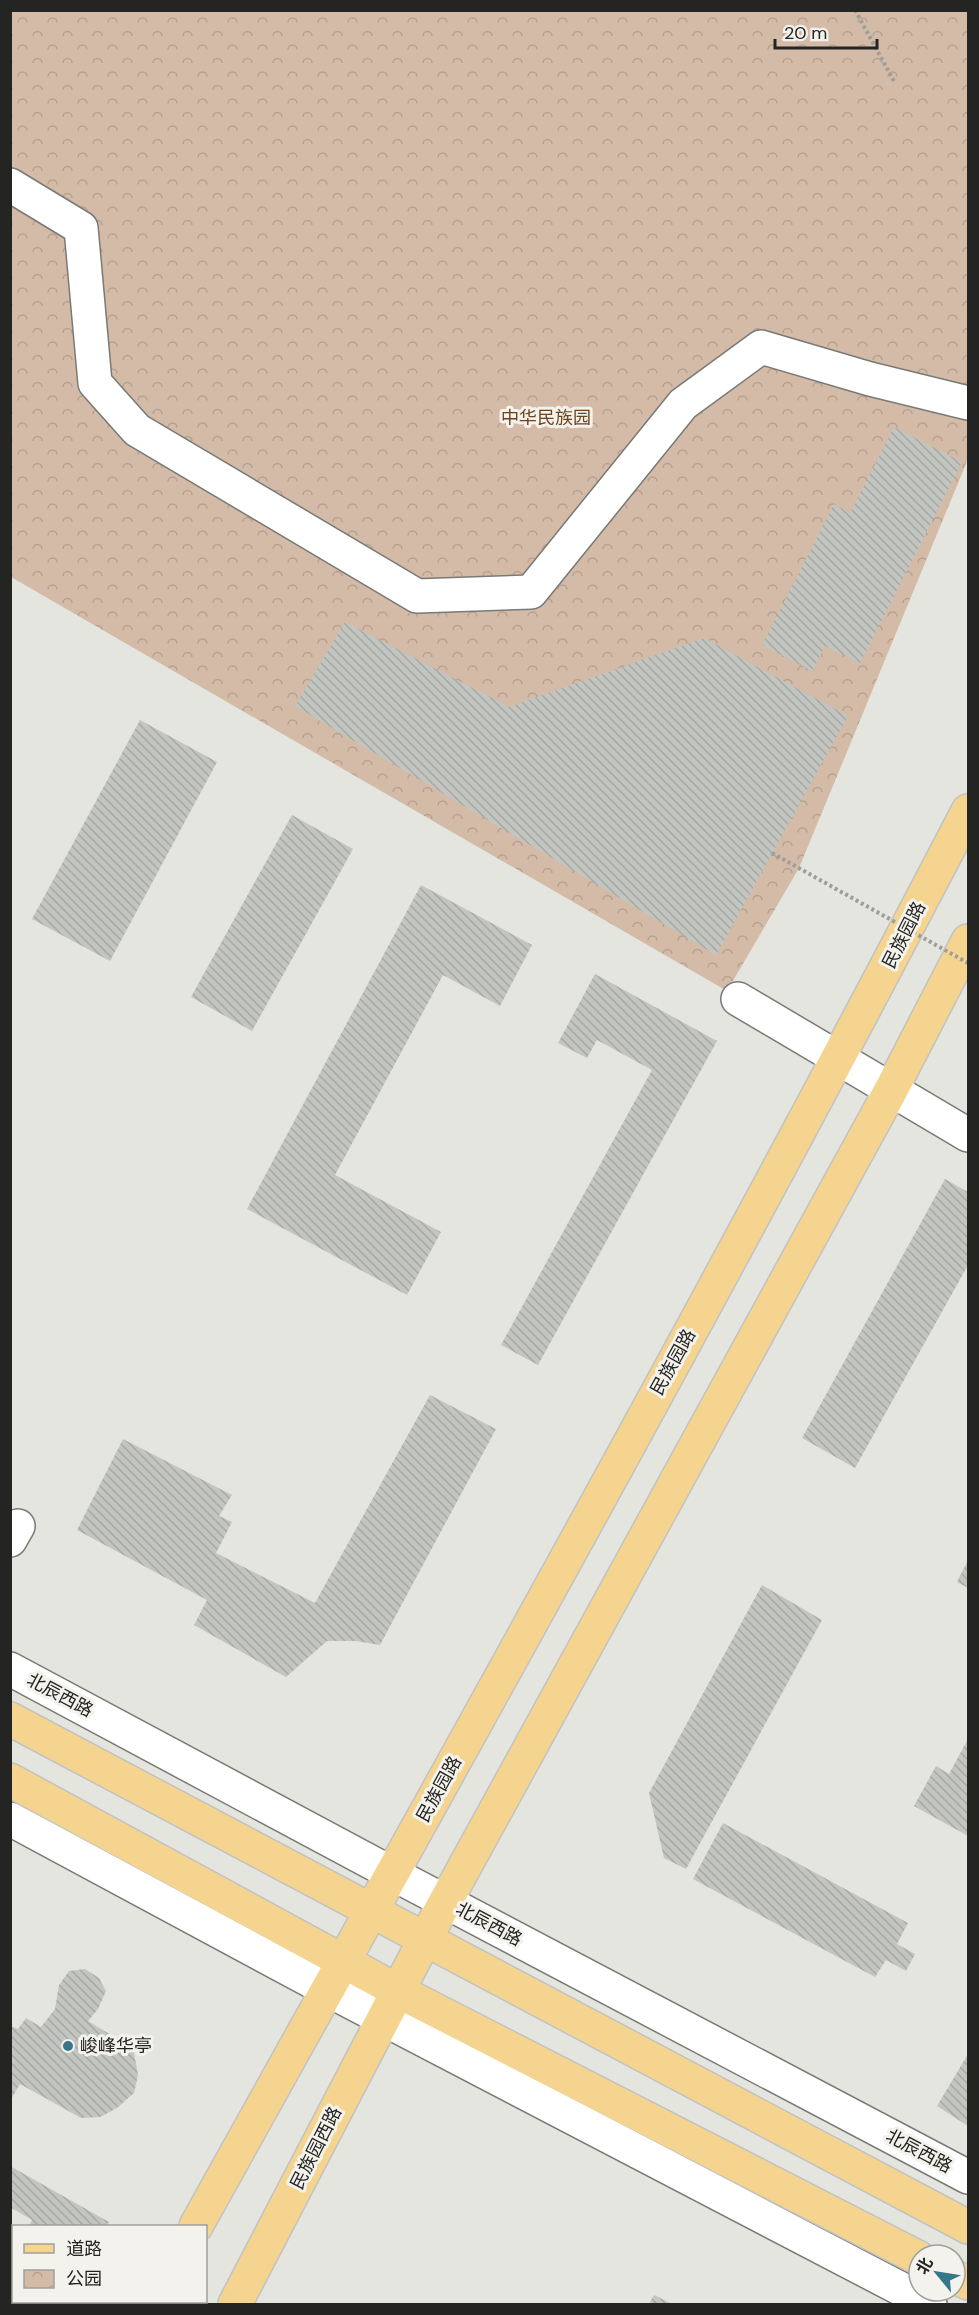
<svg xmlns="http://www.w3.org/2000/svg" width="979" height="2315" font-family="'DM Sans','Noto Sans SC',sans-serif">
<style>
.park{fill:url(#park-crowns)}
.building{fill:url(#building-back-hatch)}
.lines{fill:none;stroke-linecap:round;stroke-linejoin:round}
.minor-casing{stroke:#797975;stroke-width:36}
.major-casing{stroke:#c2c2c1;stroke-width:36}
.path{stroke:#9d9d99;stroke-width:4;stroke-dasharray:3 3;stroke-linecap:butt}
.minor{stroke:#fff;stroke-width:33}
.major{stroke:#f5d48f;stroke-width:33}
.path-bridge{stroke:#9d9d99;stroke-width:4;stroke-dasharray:3 3;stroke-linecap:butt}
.poi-dot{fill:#357689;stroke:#f3f2ed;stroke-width:2}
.labels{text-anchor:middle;stroke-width:6;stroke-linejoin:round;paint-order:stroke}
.park-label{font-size:18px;fill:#70441d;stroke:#f3f2ed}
.street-label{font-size:18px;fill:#242422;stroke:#f3f2ed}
.poi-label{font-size:18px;fill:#242422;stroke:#f3f2ed;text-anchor:start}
</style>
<defs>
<pattern id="park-crowns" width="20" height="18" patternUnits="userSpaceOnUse" patternTransform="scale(1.5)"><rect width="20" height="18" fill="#d4bba8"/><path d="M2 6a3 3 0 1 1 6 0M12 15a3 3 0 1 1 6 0" fill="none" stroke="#b6a190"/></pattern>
<pattern id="building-back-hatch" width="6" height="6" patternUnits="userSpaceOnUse" patternTransform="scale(1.5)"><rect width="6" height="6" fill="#c2c5c0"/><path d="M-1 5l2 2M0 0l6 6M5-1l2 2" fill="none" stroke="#a7a9a5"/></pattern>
</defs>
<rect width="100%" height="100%" fill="#e5e5e0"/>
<polygon class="park" points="11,11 968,11 968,459 799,868 727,991 11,577"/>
<g class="building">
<polygon points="894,427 962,462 860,663 825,646 812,671 762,645 834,504 850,513"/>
<polygon points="345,622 509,707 704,638 848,716 716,955 295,706"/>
<polygon points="140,720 217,762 110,961 32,919"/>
<polygon points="292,815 353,849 252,1031 191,997"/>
<polygon points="421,885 532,945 500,1006 443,975 335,1175 441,1232 407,1295 247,1209"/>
<polygon points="595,974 717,1041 538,1365 501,1345 652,1070 597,1040 587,1058 558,1043"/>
<polygon points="945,1179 968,1192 968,1265 855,1468 802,1438"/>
<polygon points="430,1395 496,1429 380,1645 356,1641 327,1641 286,1677 194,1625 207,1600 77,1530 123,1439 232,1495 219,1516 232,1522 216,1553 315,1603"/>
<polygon points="968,1560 968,1588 957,1582"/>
<polygon points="762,1585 822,1620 686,1869 664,1858 649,1793"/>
<polygon points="968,1739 968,1836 914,1806 936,1766 949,1774"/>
<polygon points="723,1823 908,1923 897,1944 915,1954 906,1971 886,1960 875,1977 693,1879"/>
<polygon points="85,1969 99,1978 106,1991 98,2009 88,2021 116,2038 134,2053 138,2075 134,2093 117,2108 100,2117 81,2118 20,2084 10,2101 10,2026 18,2029 26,2018 41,2027 55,2009 59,1985 69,1971"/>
<polygon points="968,2054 968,2126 937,2106"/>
<polygon points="10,2166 109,2222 106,2226 29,2226 32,2220 10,2207"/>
<polygon points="14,2253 14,2302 63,2302 62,2304 10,2304 10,2258"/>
<polygon points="654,2295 672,2304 649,2304"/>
</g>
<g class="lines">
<g class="minor-casing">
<g id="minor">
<polyline points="10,185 81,228 95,383 137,430 417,596 531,592 683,404 761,347 870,379 968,403"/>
<polyline points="738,999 968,1135"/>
<polyline points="10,1540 18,1526"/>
<polyline points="10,1669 393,1874 968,2177"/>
<polyline points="10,1819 328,1990 930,2304"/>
</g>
</g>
<g class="major-casing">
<g id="major">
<polyline points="10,1719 968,2227"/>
<polyline points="10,1780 398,1991 919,2258"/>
<path d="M196,2226c261,-469 524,-938 772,-1415"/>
<polyline points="955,2277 968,2283"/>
<polyline points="152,2304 154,2302"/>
<polyline points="235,2304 425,1939 891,1090 968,941"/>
</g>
</g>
<polyline class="path" points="855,10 895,83"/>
<use href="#minor" class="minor"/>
<use href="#major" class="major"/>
<polyline class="path-bridge" points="772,853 968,963"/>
</g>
<circle class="poi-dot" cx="68" cy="2046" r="6"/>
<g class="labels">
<g class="park-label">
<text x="546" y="424">中华民族园</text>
</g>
<g class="street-label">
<text transform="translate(904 935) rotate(-63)" y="6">民族园路</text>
<text transform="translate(673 1362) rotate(-61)" y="6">民族园路</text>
<text transform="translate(60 1695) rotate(28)" y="6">北辰西路</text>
<text transform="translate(439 1789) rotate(-61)" y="6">民族园路</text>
<text transform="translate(489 1924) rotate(28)" y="6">北辰西路</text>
<text transform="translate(316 2148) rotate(-63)" y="6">民族园西路</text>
<text transform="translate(919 2151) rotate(28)" y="6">北辰西路</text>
</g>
<g class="poi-label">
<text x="80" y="2052">峻峰华亭</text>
</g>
</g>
<rect width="979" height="2315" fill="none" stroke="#242422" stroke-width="24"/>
<rect x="12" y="2225" width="195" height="78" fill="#f3f2ed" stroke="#a0a09c" stroke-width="1.5"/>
<rect x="24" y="2244" width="30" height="9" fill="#f5d48f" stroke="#a0a09c" stroke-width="1.5"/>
<text x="66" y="2255" font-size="18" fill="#242422">道路</text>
<rect x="24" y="2270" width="30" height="18" fill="url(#park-crowns)" stroke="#a0a09c" stroke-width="1.5"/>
<text x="66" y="2285" font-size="18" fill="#242422">公园</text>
<g transform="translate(937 2273) rotate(300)"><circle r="28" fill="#f3f2ed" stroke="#a0a09c" stroke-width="1.5"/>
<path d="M0-4.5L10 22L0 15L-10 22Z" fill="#357689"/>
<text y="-9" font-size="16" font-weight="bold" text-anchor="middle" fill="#242422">北</text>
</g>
<path d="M775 39v9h102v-9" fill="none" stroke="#242422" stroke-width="3"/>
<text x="784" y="39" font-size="18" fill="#242422" stroke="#f3f2ed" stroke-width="4.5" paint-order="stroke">20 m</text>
</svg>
